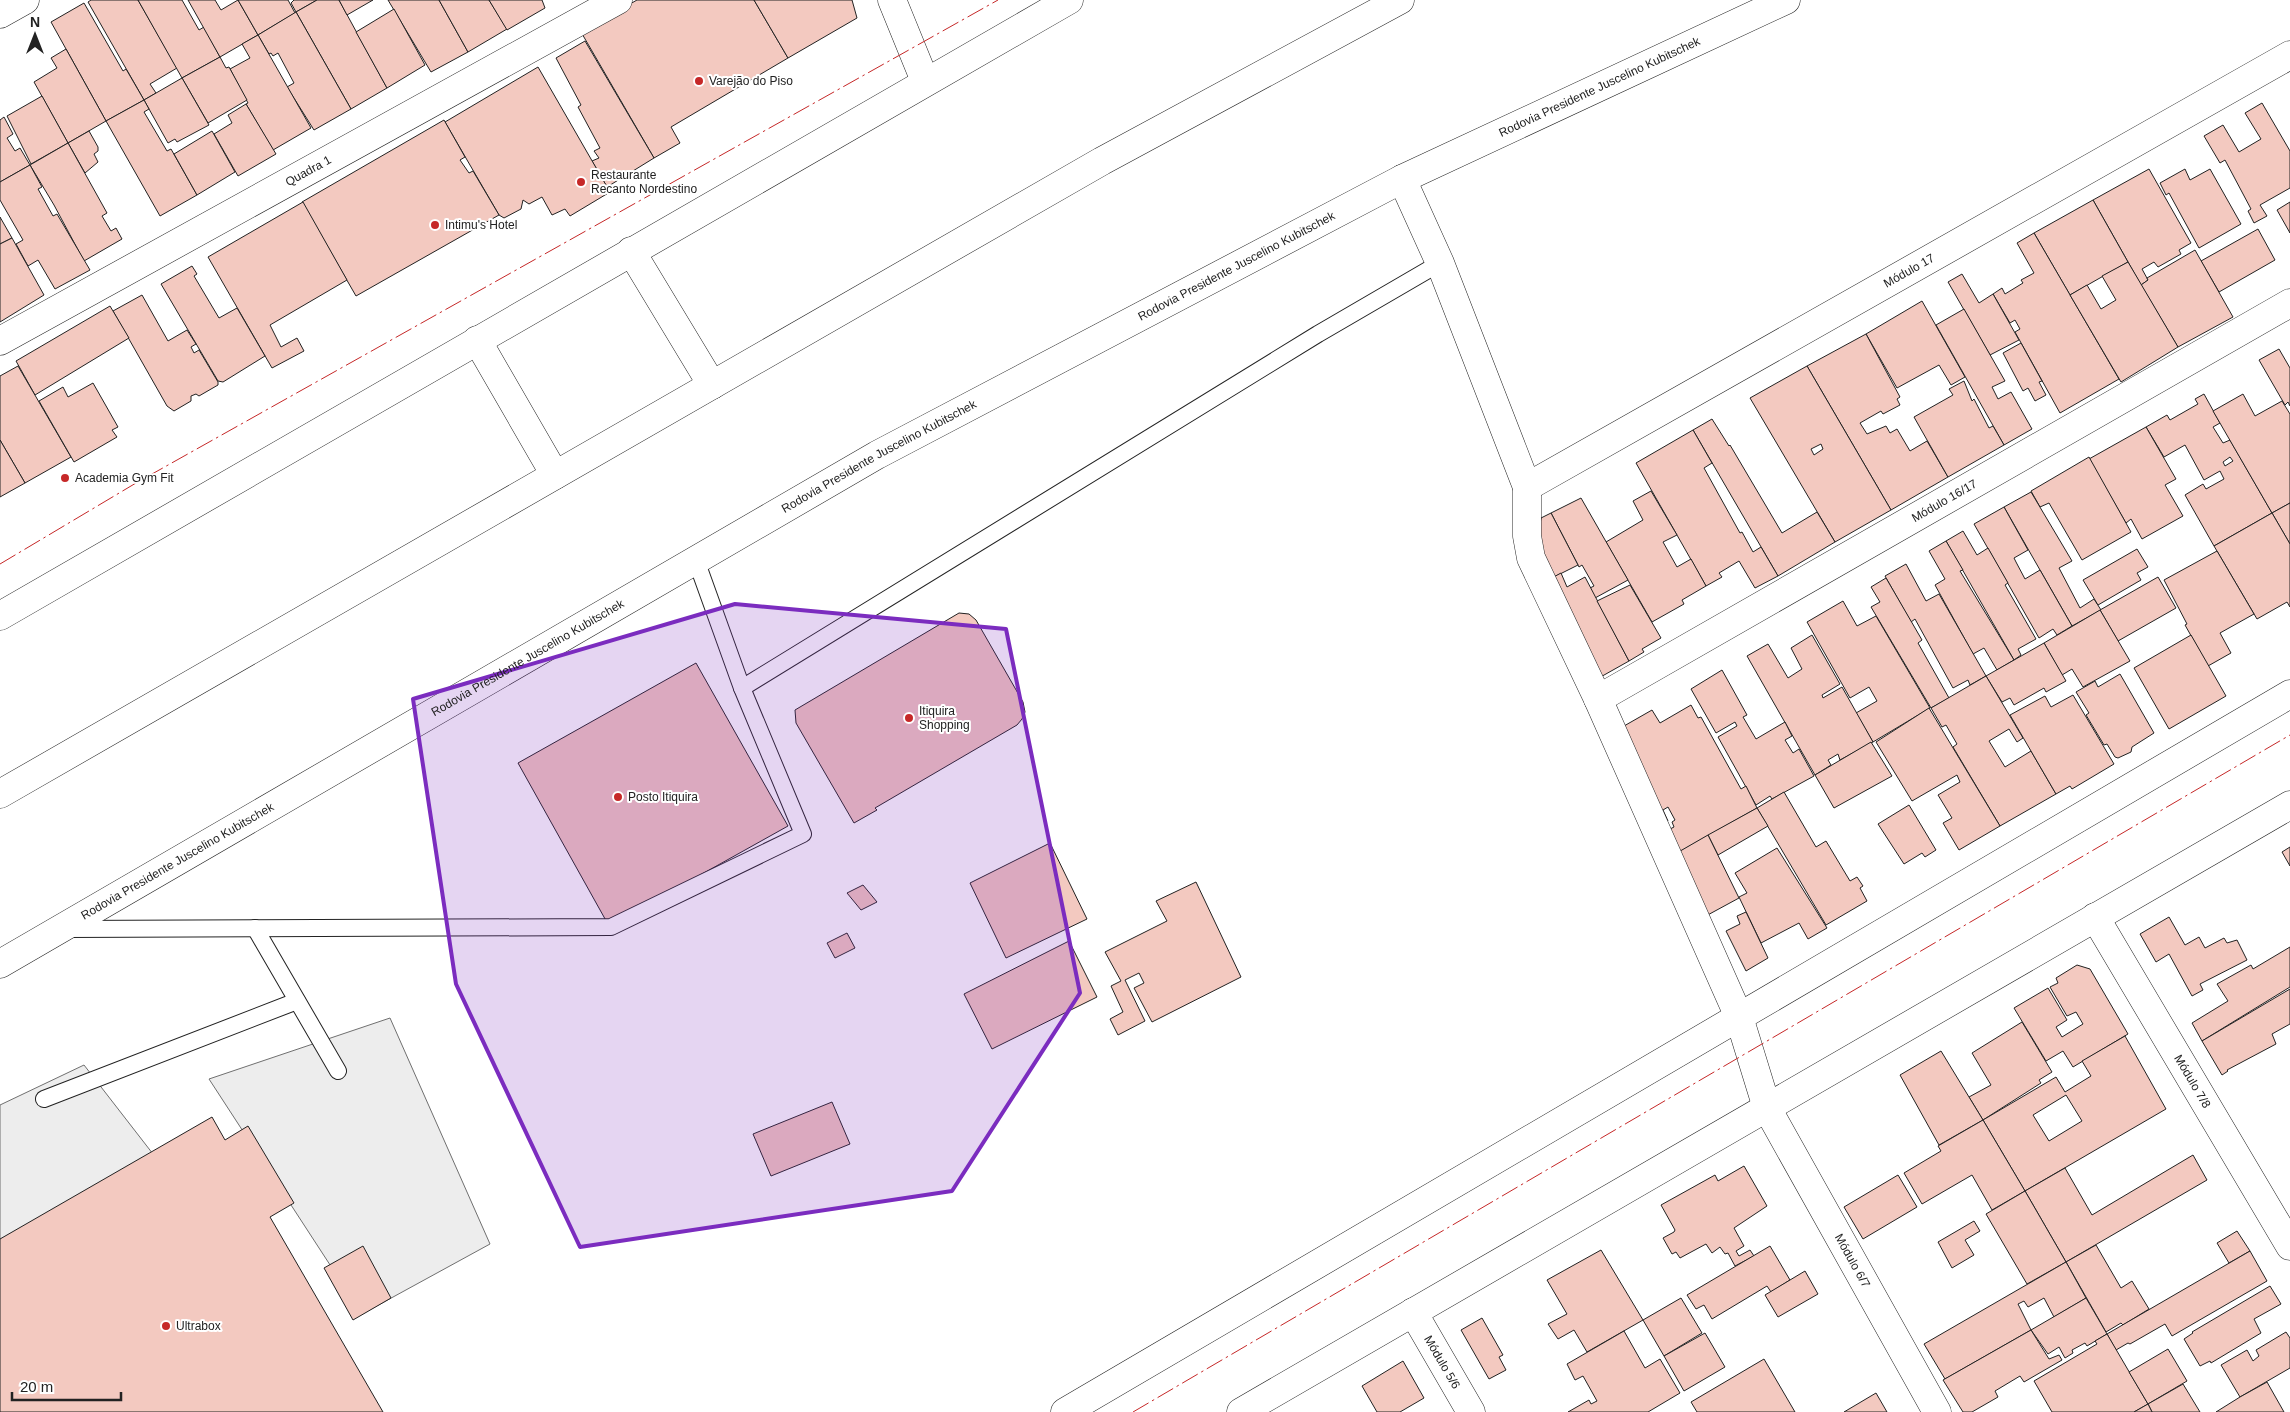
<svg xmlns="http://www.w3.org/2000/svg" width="2290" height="1412" font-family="Helvetica,sans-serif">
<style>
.parking{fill:#ededed;stroke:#6f6f6f}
.building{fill:#f3c9c0;stroke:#222;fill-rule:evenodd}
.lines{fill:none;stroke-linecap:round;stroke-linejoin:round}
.service-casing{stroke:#222;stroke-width:18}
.minor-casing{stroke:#222;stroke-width:29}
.tertiary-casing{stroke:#222;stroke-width:29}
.trunk-casing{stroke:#222;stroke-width:29}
.service{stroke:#fff;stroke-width:16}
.minor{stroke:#fff;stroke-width:28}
.tertiary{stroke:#fff;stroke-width:28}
.trunk{stroke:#fff;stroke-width:28}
.power{stroke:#c62828;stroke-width:1;stroke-dasharray:18 4 2.5 4;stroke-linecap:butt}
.marked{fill:#7b2cbf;fill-opacity:0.2;stroke:#7b2cbf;stroke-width:4;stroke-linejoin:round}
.poi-dot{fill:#c62828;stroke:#fff;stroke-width:2}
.labels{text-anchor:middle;stroke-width:4;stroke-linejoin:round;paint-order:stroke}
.poi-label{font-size:12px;fill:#222;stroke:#fff;text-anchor:start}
.street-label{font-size:12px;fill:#222;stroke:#fff}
</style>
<rect width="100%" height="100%" fill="#fff"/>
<g class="parking">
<polygon points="390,1018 490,1244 362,1314 209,1079"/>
<polygon points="84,1065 153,1154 0,1240 0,1105"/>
</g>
<g class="building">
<polygon points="91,0 138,0 177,68 150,84 156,93 144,100 88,2"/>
<polygon points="138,0 182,0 199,30 204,27 220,57 182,78"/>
<polygon points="188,0 215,0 221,10 238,0 258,35 220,57"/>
<polygon points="238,0 288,0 295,13 258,35"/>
<polygon points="294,0 317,0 296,12 291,3"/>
<polygon points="317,0 339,0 387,88 351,109 296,12"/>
<polygon points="339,0 373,0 347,15"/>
<polygon points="388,0 439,0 468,52 431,72"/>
<polygon points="439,0 489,0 507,29 468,52"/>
<polygon points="489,0 542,0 545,8 507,30"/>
<polygon points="637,0 754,0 788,58 671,127 680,143 654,158 581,32"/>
<polygon points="754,0 852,0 857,18 788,58"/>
<polygon points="84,3 123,71 126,69 144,100 106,121 51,22"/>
<polygon points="394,9 425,65 387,88 356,32"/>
<polygon points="296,12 351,109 314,130 287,87 294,83 278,53 273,56 271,53 269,54 258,35"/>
<polygon points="258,35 311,128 273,150 246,104 248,103 230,69 250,58 242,44"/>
<polygon points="585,41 654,158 607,187 592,161 599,158 594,151 600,148 578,107 581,105 556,58"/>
<polygon points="66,49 106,121 68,143 34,82 57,68 51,58"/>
<polygon points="220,57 226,68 229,67 247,100 208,123 182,78"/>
<polygon points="538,67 610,192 570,216 565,209 552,215 542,197 529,204 523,200 521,209 504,218 499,215 445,122"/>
<polygon points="182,78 209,125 177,142 175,139 168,143 144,100"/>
<polygon points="42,96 68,143 31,164 7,116"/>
<polygon points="144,100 149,109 144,112 167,151 171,149 197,195 160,216 106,121"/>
<polygon points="2262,103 2290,151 2290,188 2260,205 2267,216 2254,223 2248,211 2251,209 2225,160 2220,163 2204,136 2223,125 2239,152 2261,139 2245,113"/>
<polygon points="246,104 276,154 238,176 214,134 232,123 228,115"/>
<polygon points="4,117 13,134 7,138 15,151 20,148 30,165 0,182 0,120"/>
<polygon points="444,120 465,157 460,160 469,173 473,171 499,215 356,296 302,202"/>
<polygon points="89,131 98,147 98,151 94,154 98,162 85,173 68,143"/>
<polygon points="212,131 235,172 197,195 174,154"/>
<polygon points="68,143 107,213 102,216 111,231 116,228 122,239 84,261 54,205 30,165"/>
<polygon points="30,165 42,187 38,189 53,216 57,214 90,270 55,289 38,260 28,266 16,244 23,240 0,200 0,182"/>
<polygon points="2149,169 2191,243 2179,250 2181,254 2158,267 2154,262 2142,269 2148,280 2141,285 2093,200"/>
<polygon points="2185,169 2190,180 2210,169 2241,224 2199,248 2169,193 2166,195 2160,183"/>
<polygon points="2093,200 2128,262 2070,295 2034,233"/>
<polygon points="303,202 347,280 270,325 281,347 297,338 304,351 272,368 208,257"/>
<polygon points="2290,202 2290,233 2277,210"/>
<polygon points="0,217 12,238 0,244"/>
<polygon points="2258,229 2275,260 2219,292 2201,261"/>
<polygon points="2034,233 2119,379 2060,413 2015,332 2020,329 2015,320 2010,323 1993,294 2002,288 2005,294 2023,283 2021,280 2034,273 2017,243"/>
<polygon points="12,238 44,295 0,322 0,244"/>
<polygon points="2195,250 2233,317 2178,347 2141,285 2148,280 2147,278"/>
<polygon points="2128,262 2178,347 2121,382 2070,295 2087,285 2101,309 2116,300 2102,276"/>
<polygon points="192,266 197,274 194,276 219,318 237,308 265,356 223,382 218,381 161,284"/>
<polygon points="1962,274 1979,303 1993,294 2019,340 1990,355 1948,282"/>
<polygon points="142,295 168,341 187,330 196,344 191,347 194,353 199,350 218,382 218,385 199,396 196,394 191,396 191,401 174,411 167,406 113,311"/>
<polygon points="1922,301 1965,377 1951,385 1939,365 1897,388 1866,334"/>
<polygon points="110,306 129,338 35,395 16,361"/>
<polygon points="1964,309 2005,381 1992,387 1998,399 2011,392 2032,429 2004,445 1936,325"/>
<polygon points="1866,334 1900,397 1897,399 1900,405 1883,414 1881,411 1860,423 1867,434 1886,426 1890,433 1897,429 1910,451 1927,441 1948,477 1891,510 1807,366"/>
<polygon points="2021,343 2042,381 2039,382 2046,395 2035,401 2028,388 2023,391 2003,353"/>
<polygon points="2279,349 2290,368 2290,406 2288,402 2285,405 2259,360"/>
<polygon points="18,366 71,457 25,483 0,440 0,376"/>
<path d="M1807,366l84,144 -56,32 -85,-144zM1821,444l2,5 -9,6 -3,-6z"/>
<polygon points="1964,381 1972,401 1974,399 1989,428 1993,426 2004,445 1948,477 1914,417 1953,395 1949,389"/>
<polygon points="93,383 118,427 112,430 117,437 74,462 39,401 63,387 68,397"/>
<path d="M2204,394l16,29 -7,4 10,16 7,-3 42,73 -58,33 -29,-51 18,-11 3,5 18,-10 -4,-8 -16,9 -19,-35 -21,12 -18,-30 21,-12 3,5 28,-16 -3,-5zM2230,457l3,4 -8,5 -2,-4z"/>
<polygon points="2243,394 2255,416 2282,401 2290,414 2290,503 2272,513 2213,411"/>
<polygon points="1712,419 1729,446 1730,445 1782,533 1817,512 1835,542 1778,576 1693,430"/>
<polygon points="2146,427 2176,479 2165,485 2183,516 2142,539 2131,519 2126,523 2089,459"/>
<polygon points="1693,430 1712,463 1704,468 1740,533 1742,532 1753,552 1761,547 1778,576 1755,588 1739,561 1719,573 1722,577 1706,586 1636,463"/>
<polygon points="0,440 25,483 0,497"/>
<polygon points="2089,457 2131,532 2082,560 2049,503 2040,507 2031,491"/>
<polygon points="1651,491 1677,535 1663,542 1677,567 1691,559 1706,586 1682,600 1684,604 1652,622 1606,542 1643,520 1633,501"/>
<polygon points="2031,492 2072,561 2059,568 2080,608 2094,599 2101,610 2072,626 2004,507"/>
<polygon points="1581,498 1628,580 1595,598 1590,588 1594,586 1582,565 1579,567 1578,565 1551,513"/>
<polygon points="2290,503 2290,544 2272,513"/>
<polygon points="2004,507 2028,550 2014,558 2016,562 2025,579 2040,570 2072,626 2057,635 2053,629 2039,638 1974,524"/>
<polygon points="1551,513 1578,565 1550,579 1536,549 1541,518"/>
<polygon points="2272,513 2290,544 2290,607 2287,602 2257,619 2214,546"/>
<polygon points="1963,531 1977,555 1988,548 2008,583 2005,585 2036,639 2018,649 2021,655 2014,660 1946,541"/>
<polygon points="1946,541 1963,570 1960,571 2014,660 1997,670 1984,648 1973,654 1935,585 1945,579 1929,551"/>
<polygon points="2137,549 2148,567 2137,573 2141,580 2098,605 2083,580"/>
<polygon points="2217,551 2254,614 2220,633 2231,653 2208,666 2185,625 2187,624 2164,580"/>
<polygon points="1906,564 1926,601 1939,594 1986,676 1970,685 1968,680 1953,688 1915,619 1911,622 1885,576"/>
<polygon points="1561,573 1567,587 1585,577 1629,661 1597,679 1550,579"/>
<polygon points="2158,577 2176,608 2118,641 2100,610"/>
<polygon points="1886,578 1922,640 1918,643 1949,698 1931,708 1871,607 1880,602 1871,587"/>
<polygon points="1630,585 1661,638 1642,649 1644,652 1629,661 1597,601"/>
<polygon points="1843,601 1857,626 1876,616 1930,708 1873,742 1856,713 1877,701 1869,687 1850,698 1807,622"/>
<polygon points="2100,610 2130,661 2083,687 2072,669 2062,675 2044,643"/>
<polygon points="959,613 969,614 976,620 1023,702 1025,712 1022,719 1017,725 875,808 877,810 854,823 796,723 795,710"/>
<polygon points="1812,635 1840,684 1822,695 1823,698 1842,687 1873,742 1840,760 1838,754 1828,760 1831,765 1815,775 1747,656 1768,644 1788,678 1802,669 1791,648"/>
<polygon points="2191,635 2226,696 2169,729 2134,668"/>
<polygon points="2044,643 2066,681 2046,692 2044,688 2014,705 2010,698 2002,702 1986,676"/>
<polygon points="696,663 788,826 609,926 518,763"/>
<polygon points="1722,670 1747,715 1743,717 1756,739 1785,722 1792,736 1785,740 1793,753 1799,749 1814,776 1772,799 1770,796 1756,805 1718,737 1737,726 1735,722 1716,733 1691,689"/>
<polygon points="2120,674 2154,733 2132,747 2131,752 2118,758 2115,757 2107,744 2104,745 2086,715 2089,713 2076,692 2095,681 2098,687"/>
<polygon points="1986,676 2023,738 2017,742 2009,729 1989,741 2005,767 2031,751 2056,794 2000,826 1953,747 1957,744 1946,725 1942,727 1931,708"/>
<polygon points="2073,695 2114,764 2072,789 2070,786 2056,794 2010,715 2045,696 2051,707"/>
<polygon points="1691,705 1698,718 1701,717 1741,789 1746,786 1757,808 1674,855 1664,832 1674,827 1672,822 1675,820 1668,807 1663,810 1668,821 1661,825 1617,730 1652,710 1660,723"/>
<polygon points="1929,708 2000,826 1959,850 1943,823 1952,818 1938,795 1960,782 1957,775 1912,801 1876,742"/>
<polygon points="1871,742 1892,776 1834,808 1815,775"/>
<polygon points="1784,792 1816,847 1826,841 1850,881 1857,877 1863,886 1860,888 1867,901 1826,925 1757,808"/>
<polygon points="1909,805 1936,850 1925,857 1922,853 1904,864 1878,824"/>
<polygon points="1757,808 1768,826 1718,855 1708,835"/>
<polygon points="1708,835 1739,898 1704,917 1675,854"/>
<polygon points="1050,843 1087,919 1006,958 970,883"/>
<polygon points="2290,847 2290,866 2282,852"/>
<polygon points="1777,848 1827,928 1808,939 1799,923 1761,943 1739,897 1747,893 1735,873"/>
<polygon points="1196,882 1241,977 1152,1022 1134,988 1144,983 1139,973 1125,980 1145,1021 1118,1035 1110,1019 1123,1012 1111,986 1121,981 1105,952 1167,921 1156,901"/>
<polygon points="863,885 877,902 861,910 847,893"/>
<polygon points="1746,912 1768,958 1746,971 1726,931 1740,924 1737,916"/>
<polygon points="2169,917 2185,945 2199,937 2205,948 2224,938 2227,943 2237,940 2247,960 2200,984 2203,990 2192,996 2169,954 2156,962 2140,934"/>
<polygon points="847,933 855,948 835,958 827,943"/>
<polygon points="1069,941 1097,997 992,1049 964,994"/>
<polygon points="2290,947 2290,987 2202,1041 2192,1023 2228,1001 2217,984 2251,965 2253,969"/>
<polygon points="2077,965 2090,969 2128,1034 2073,1067 2063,1051 2046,1061 2014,1008 2048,988 2067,1020 2056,1027 2062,1037 2083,1024 2076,1012 2067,1016 2050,987 2058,983 2056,978"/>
<polygon points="2290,989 2290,1024 2272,1034 2276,1044 2227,1070 2228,1071 2222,1075 2202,1041"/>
<polygon points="2022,1022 2052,1072 2039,1080 2041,1083 1983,1120 1969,1097 1991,1085 1972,1053"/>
<path d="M2125,1036l41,73 -141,82 -42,-71 73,-43 9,15 26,-16 -9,-15zM2066,1095l16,26 -33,20 -16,-26z"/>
<polygon points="1941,1051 1983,1120 1939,1145 1900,1075"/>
<polygon points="832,1102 850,1144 771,1176 753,1134"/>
<polygon points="212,1117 225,1140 248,1126 294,1203 270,1217 383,1412 0,1412 0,1239"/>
<polygon points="1983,1120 2025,1191 1992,1210 1972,1175 1922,1204 1904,1173 1941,1151 1938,1146"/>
<polygon points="2193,1155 2207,1180 2066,1262 2025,1191 2065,1168 2092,1215"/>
<polygon points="1744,1166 1767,1206 1734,1228 1744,1246 1736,1251 1739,1256 1750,1250 1754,1256 1735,1266 1728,1253 1725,1254 1720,1247 1712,1253 1706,1244 1680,1258 1676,1252 1672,1254 1663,1238 1674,1232 1675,1230 1661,1205 1715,1175 1718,1181"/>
<polygon points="1898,1175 1917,1207 1863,1239 1844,1207"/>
<polygon points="2025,1191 2066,1262 2027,1284 1986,1214"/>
<polygon points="1974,1221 1980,1231 1965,1240 1974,1255 1952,1268 1938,1242"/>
<polygon points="2237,1231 2250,1251 2229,1263 2217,1243"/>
<polygon points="2096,1245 2121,1288 2132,1281 2149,1309 2123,1325 2121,1323 2106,1332 2066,1262"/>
<polygon points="363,1246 391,1298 353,1320 324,1268"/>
<polygon points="1770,1246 1790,1280 1771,1292 1767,1286 1712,1319 1704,1305 1696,1309 1687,1295"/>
<polygon points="1601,1250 1643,1320 1587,1352 1574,1330 1558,1339 1548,1324 1567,1314 1547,1280"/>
<polygon points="2250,1251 2267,1281 2172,1336 2165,1324 2130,1344 2128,1343 2116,1350 2107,1334"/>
<polygon points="2066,1262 2086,1298 2054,1317 2044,1298 2028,1307 2024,1301 2018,1304 2031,1330 1945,1379 1924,1344"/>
<polygon points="1805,1271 1818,1294 1778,1317 1765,1295"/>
<polygon points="2270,1286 2281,1304 2254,1319 2261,1333 2211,1363 2210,1361 2200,1366 2184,1339 2193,1333 2192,1332"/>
<polygon points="1681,1298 1702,1333 1664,1356 1643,1320"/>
<polygon points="2086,1298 2107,1334 2087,1346 2085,1343 2072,1350 2073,1353 2065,1358 2059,1347 2048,1354 2031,1330"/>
<polygon points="1482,1318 1503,1355 1499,1357 1506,1370 1489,1379 1461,1330"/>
<polygon points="2031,1330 2049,1359 2059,1355 2062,1360 2024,1382 2020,1376 1995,1391 1998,1397 1972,1412 1963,1412 1943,1380"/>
<polygon points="1624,1331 1645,1368 1660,1359 1680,1393 1648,1412 1568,1412 1589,1400 1591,1404 1597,1401 1583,1376 1575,1380 1567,1364"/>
<polygon points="2286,1332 2290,1338 2290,1368 2240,1397 2221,1365 2247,1350 2253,1361 2259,1356 2256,1350"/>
<polygon points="1705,1333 1725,1367 1684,1391 1664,1356"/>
<polygon points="2107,1334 2148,1404 2134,1412 2052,1412 2034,1381 2097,1344 2095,1341"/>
<polygon points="2168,1349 2187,1381 2148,1404 2129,1372"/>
<polygon points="1764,1359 1795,1412 1697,1412 1691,1402"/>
<polygon points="1403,1361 1424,1398 1400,1412 1377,1412 1362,1386"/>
<polygon points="2267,1382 2284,1412 2216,1412 2240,1397"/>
<polygon points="2183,1384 2200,1412 2152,1412 2148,1404"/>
<polygon points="1876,1393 1887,1412 1844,1412"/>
<polygon points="2148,1404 2152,1412 2134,1412"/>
</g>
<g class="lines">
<g class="service-casing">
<g id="service">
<polyline points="696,560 742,688"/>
<polyline points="255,928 338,1071"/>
<polyline points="66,929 611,927 803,834 742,688 1318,334 1440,263"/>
<polyline points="44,1099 297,1001"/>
</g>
</g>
<g class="minor-casing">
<g id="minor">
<polyline points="892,0 925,81"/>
<polyline points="0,14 25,0"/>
<path id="s1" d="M1402,179l38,84 87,224v49l4,22 67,141 141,318 28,91 170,304"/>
<polyline points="631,251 712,385"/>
<polyline points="477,340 555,475"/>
<path id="s2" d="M0,341l618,-341"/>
<path id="s3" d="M1527,487l763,-432"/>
<polyline points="0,616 1069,0"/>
<path id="s4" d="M1598,699l692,-396"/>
<path id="s5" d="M2095,917l195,329"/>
<path id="s6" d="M1413,1312l58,100"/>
</g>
</g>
<g class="tertiary-casing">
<g id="tertiary">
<polyline points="1065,1412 2290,694"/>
<polyline points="1241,1412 2290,805"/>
</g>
</g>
<g class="trunk-casing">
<g id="trunk">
<polyline points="0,794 1102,161 1400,0"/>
<path id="s7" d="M0,964l877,-509 525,-276 384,-179"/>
</g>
</g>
<use href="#service" class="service"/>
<use href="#minor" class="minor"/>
<use href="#tertiary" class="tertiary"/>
<use href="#trunk" class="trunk"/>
<g class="power">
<polyline points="0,564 136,483 998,0"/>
<polyline points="1133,1412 2290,735"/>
</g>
</g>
<path class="marked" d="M735,604l271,25 74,364 -128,198 -372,56 -124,-263 -43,-285z"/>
<g class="poi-dot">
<circle cx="699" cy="81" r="5"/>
<circle cx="581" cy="182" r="5"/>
<circle cx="435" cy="225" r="5"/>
<circle cx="65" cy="478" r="5"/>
<circle cx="909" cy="718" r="5"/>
<circle cx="618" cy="797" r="5"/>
<circle cx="166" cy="1326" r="5"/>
</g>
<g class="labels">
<g class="poi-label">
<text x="709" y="85">Varejão do Piso</text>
<text x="591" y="179">Restaurante<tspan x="591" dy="14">Recanto Nordestino</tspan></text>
<text x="445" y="229">Intimu's Hotel</text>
<text x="75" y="482">Academia Gym Fit</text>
<text x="919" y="715">Itiquira<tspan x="919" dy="14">Shopping</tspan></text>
<text x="628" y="801">Posto Itiquira</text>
<text x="176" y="1330">Ultrabox</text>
</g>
<g class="street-label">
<text dy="4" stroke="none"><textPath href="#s7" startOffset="1825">Rodovia Presidente Juscelino Kubitschek</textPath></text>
<text dy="4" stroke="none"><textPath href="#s2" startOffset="352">Quadra 1</textPath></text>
<text dy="4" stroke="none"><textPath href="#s7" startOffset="1420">Rodovia Presidente Juscelino Kubitschek</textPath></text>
<text dy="4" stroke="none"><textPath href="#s3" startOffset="439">Módulo 17</textPath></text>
<text dy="4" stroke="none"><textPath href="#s7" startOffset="1015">Rodovia Presidente Juscelino Kubitschek</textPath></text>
<text dy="4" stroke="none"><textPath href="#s4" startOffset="399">Módulo 16/17</textPath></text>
<text dy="4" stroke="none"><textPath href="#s7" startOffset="610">Rodovia Presidente Juscelino Kubitschek</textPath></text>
<text dy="4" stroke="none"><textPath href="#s7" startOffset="205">Rodovia Presidente Juscelino Kubitschek</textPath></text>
<text dy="4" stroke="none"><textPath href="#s5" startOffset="191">Módulo 7/8</textPath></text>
<text dy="4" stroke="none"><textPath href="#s1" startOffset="1178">Módulo 6/7</textPath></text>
<text dy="4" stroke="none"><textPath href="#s6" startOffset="58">Módulo 5/6</textPath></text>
</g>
</g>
<g transform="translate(35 35)" stroke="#ffffff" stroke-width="4" paint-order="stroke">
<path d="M0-4L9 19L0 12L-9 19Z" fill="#222222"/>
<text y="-8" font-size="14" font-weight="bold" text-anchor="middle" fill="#222222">N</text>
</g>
<path d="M12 1392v8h109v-8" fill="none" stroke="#222222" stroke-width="2.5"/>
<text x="20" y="1392" font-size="15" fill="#222222" stroke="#ffffff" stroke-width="4" paint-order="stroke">20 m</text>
</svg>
